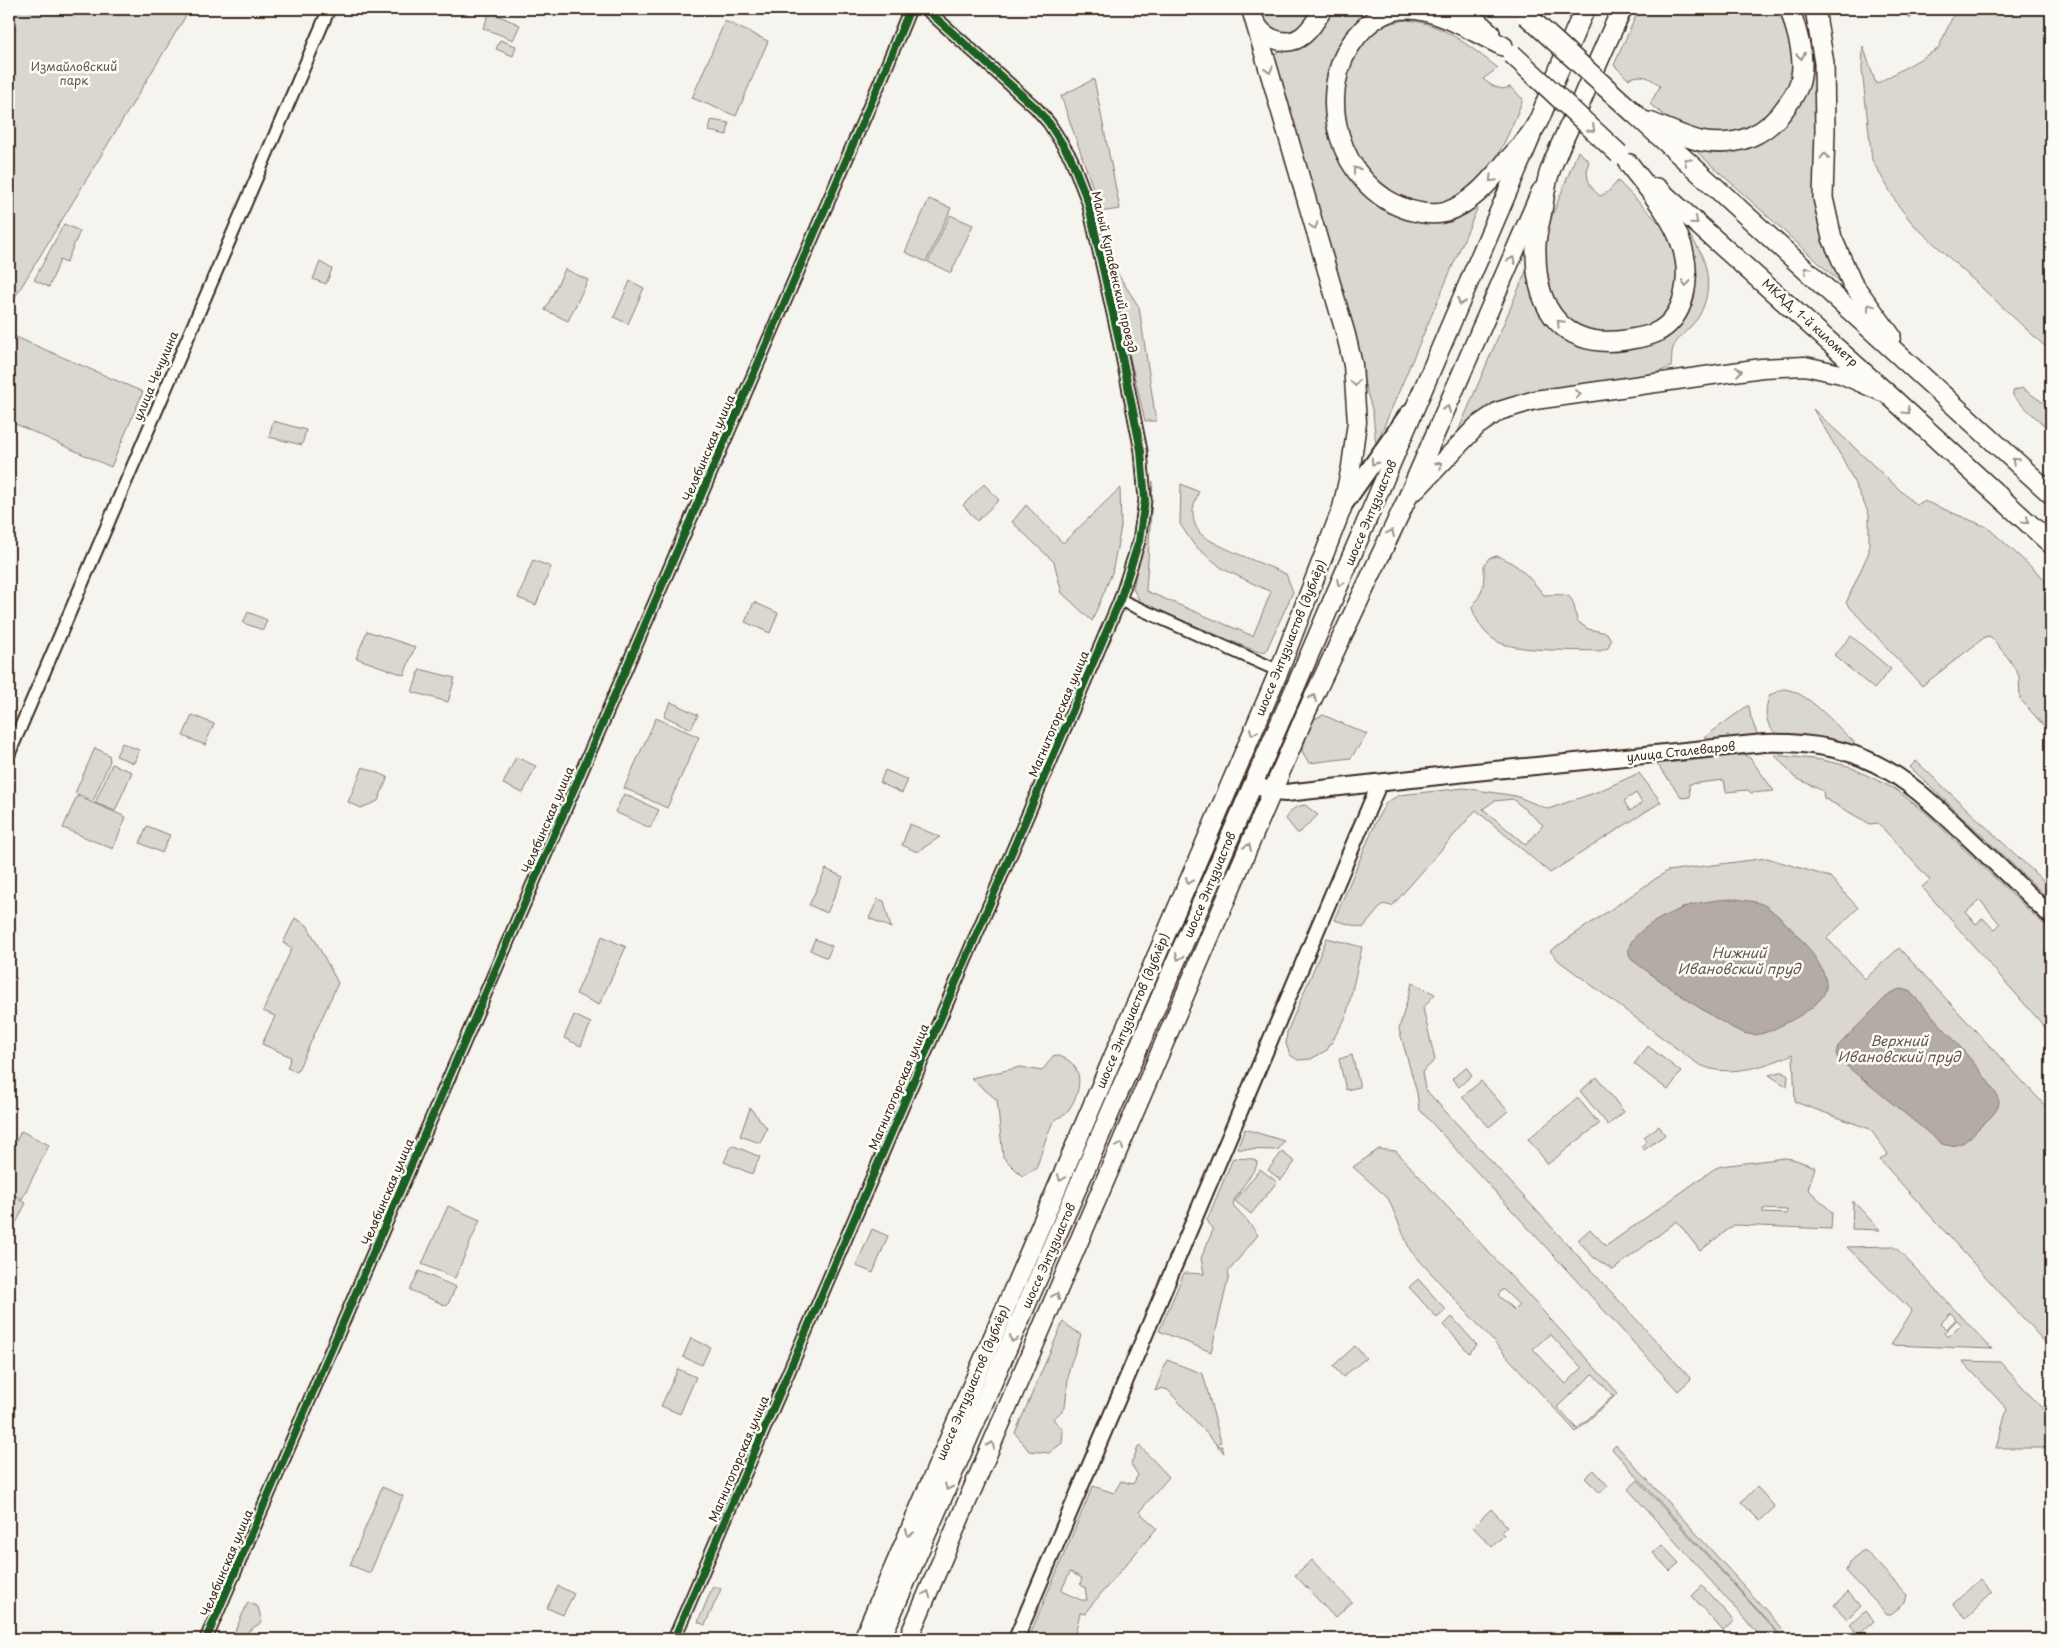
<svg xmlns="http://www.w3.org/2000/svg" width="2060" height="1648" font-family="'Playpen Sans',sans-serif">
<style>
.green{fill:#dad6d0;stroke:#8a8077;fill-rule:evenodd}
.water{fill:#b4aca4;stroke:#84786e}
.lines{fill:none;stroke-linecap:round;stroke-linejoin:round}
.stream{stroke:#84786e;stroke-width:3}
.minor-casing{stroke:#3b2a1e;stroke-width:15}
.tertiary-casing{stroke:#3b2a1e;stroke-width:18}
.secondary-casing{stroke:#3b2a1e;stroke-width:20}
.primary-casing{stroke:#3b2a1e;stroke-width:21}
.trunk-casing{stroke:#3b2a1e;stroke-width:22}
.minor{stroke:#fdfcf7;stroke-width:11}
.tertiary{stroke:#fdfcf7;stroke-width:14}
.secondary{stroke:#fdfcf7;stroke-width:16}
.primary{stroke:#fdfcf7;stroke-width:18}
.trunk{stroke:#fdfcf7;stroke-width:19}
.trunk-bridge-casing{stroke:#3b2a1e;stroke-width:22;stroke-linecap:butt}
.trunk-bridge{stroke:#fdfcf7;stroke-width:19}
.cycleway-casing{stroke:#fdfcf7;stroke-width:11}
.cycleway{stroke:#1b5e20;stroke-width:8}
.oneway{stroke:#9c938a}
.labels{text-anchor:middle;stroke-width:5;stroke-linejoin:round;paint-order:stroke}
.park-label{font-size:12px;fill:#63554a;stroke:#fdfcf7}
.street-label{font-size:12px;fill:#3b2a1e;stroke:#fdfcf7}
.water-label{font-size:14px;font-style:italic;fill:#65584d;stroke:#fdfcf7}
</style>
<rect width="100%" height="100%" fill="#f5f4ee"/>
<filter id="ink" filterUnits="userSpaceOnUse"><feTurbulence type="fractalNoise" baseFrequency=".02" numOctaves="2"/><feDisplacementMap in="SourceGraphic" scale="10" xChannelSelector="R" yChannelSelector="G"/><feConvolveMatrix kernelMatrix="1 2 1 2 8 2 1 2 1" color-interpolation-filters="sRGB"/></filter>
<g filter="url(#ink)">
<g class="green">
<polygon points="9,9 190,9 9,307"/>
<polygon points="1256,9 1318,9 1299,34 1271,33"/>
<path d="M1327,9h48c-46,24 -56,80 -44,127 2,8 4,18 8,25 16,29 47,56 80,61 19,3 38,-8 54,-16l4,3 -101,236 -3,-32 -102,-356 8,-6 18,-5z"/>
<path d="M1639,9h146l11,62 -15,34 -27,25 -50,6 -30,-13 -24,-19 10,-18c-10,-9 -19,-13 -32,-7l-14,-14z"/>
<polygon points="1795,9 1810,9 1816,35 1817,214 1821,235 1841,283 1685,141 1717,148 1799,98"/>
<polygon points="1956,9 2051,9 2051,352 1913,224 1898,205 1872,160 1862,70 1863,46 1876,84 1938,49"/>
<polygon points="490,12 520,25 513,40 483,28"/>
<path d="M1407,20c36,3 62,26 91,48l-15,11c7,6 18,13 27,8l13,12c-10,25 -20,50 -35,71 -69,94 -181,-26 -133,-113 14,-25 23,-33 52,-37z"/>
<polygon points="725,21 768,41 736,116 692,98"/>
<polygon points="500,40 516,46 513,56 496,49"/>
<polygon points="1094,79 1120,209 1099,212 1095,194 1061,96"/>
<polygon points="711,120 729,123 727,135 709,131"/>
<path d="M1578,151l11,10c-4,15 -1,25 11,35l8,-4 10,-11 48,49 14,33 -8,46 -17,18 -46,10 -43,-14 -26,-53 6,-39z"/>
<polygon points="929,199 951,208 926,262 905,252"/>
<polygon points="950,215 973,225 951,273 928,262"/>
<polygon points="64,224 80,231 66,263 60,260 49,287 34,280"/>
<path d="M1680,225c25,23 37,59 19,91 -5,9 -24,24 -26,32 -2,5 -1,14 -2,19l-34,13 -104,17 -79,44 72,-170 3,-2 6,20 55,57 91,-29z"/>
<polygon points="320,262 332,269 326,284 313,279"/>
<polygon points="1114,268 1139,307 1156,421 1145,421 1109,270"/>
<polygon points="565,269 588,280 568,321 545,310"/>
<polygon points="630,281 644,288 628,324 614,317"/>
<polygon points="9,334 143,392 111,467 9,421"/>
<polygon points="2022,388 2051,408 2051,432 2013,396 2013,391"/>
<polygon points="1813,409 1916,505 1924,501 1987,527 2051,585 2051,734 2020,699 2019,676 2009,659 1990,636 1985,637 1922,686 1846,603 1869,552 1869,514 1844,461"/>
<polygon points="273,421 306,430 302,445 269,437"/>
<path d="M1153,481l-7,110 107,45 18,-44 -48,-23 -29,-24 -14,-21 1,-40 18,8c-7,14 -9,26 0,40 9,12 70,34 87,42l7,18 -27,59 -7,1 -8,-3 -102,-42 -9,-6 -7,-12z"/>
<polygon points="984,484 999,500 977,521 963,505"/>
<polygon points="1120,488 1121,527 1112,573 1092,621 1062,593 1054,562 1012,522 1026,505 1063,543"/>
<path d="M1497,556c20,6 34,23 47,39 29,-1 28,-2 33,26l11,8 19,4 4,7 -3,8 -8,3c-24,-1 -85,1 -104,-10 -12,-7 -21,-22 -24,-34 12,-16 12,-22 12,-42l5,-7z"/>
<polygon points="533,560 551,567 536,605 518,598"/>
<polygon points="754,602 778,613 770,633 745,622"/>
<polygon points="248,612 267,620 263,630 243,623"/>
<polygon points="367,631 415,647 404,675 356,658"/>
<polygon points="1851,636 1891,669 1874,689 1834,655"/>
<polygon points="420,669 455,678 448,702 412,692"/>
<path d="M1783,689c24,1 53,37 71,53l-1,4 -75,-11c-14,-10 -14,-26 -8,-40z"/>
<polygon points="671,702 698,715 691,729 664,716"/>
<polygon points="1747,706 1749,706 1751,718 1758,736 1704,742 1702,741 1705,737"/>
<polygon points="192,715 214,724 205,745 183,736"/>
<polygon points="1323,715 1367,734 1351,758 1309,763 1302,751 1312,720"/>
<polygon points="656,718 699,737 667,808 624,788"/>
<polygon points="122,743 139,750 134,763 116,756"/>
<polygon points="95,748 109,755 110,761 93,801 75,793"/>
<polygon points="1744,755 1750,758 1774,791 1751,793 1748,790 1726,792 1724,780 1689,784 1690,797 1682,798 1657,764"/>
<path d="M1775,755l47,5 26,6 47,23 30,23 126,119v103l-129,-147 8,-7 -52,-57 -8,1 -46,-26 -1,-7 -29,-14zM1980,900l20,24 -6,6 -11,-12 -7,6 -10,-12z"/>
<polygon points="516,757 536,766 523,793 503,784"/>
<polygon points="1916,761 2051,888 2051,901 1910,767"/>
<polygon points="112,764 132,772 115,811 95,803"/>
<polygon points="363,767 388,777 378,801 361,808 348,802"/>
<polygon points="885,770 908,780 902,793 880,783"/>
<path d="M1639,773l22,29 -111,71 -74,-63 -84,96 -9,-2 -20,24 -29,-8 44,-103 8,-14 13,-8 65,-7 52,8 32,13 49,-17zM1636,793l6,10 -12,8 -6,-10zM1513,799l30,26 -17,20 -43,-36 11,-8z"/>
<polygon points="624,794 659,810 650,828 615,812"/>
<polygon points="77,796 126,817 113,849 63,828"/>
<path d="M1305,805l13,10 -20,19 -12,-15c5,-10 8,-12 19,-14z"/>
<polygon points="910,824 940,837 917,852 902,845"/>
<polygon points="147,826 170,835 162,853 140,843"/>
<path d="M1767,858l63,19 28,31 -31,30 38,41 34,-31 152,164v237l-171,-189 8,-6 -18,-25 -75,-27 -2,-48c-28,13 -71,26 -98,8l-136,-101 -9,-10 117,-80z"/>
<polygon points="826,869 843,877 827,913 809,905"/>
<polygon points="878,899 884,901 891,928 869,918"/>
<polygon points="295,918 307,925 338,983 297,1072 287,1068 291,1057 262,1044 275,1016 263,1011 292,948 283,943"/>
<polygon points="602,936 626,947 599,1005 576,994"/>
<polygon points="1327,938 1362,947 1346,1017 1327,1050 1311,1059 1298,1060 1290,1055 1286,1044 1287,1032"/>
<polygon points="815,939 832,946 827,958 810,950"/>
<polygon points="1412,983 1435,994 1423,1008 1435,1060 1422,1072 1425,1089 1691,1379 1678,1391 1419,1109 1417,1093 1399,1029"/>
<polygon points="574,1015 591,1023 581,1046 564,1038"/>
<polygon points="1648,1046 1681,1072 1668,1090 1634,1064"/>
<path d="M1054,1055c30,5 30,33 15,54 -4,7 -14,9 -17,15 -7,14 -11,31 -16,45l-14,7 -19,-19 -6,-57 -26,-22 50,-11 21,4z"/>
<polygon points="1352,1055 1360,1087 1346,1090 1339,1059"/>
<polygon points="1466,1067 1472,1075 1459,1087 1452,1079"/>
<polygon points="1780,1072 1784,1072 1788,1075 1787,1087 1769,1075"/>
<polygon points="1597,1077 1624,1112 1608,1125 1580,1091"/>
<polygon points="1481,1081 1508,1111 1489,1127 1462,1097"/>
<polygon points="1578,1098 1599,1124 1548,1164 1528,1139"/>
<polygon points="750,1108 767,1128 760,1143 740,1136"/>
<polygon points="1659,1126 1665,1135 1644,1150 1641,1146 1647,1142 1644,1137"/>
<polygon points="1245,1129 1284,1141 1278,1150 1237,1149"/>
<polygon points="21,1131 49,1145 22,1199 9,1192 9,1156"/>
<polygon points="732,1145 760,1157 752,1174 724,1162"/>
<path d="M1379,1149l17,2 222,242 -42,39 -166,-182 -22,-52 -35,-31zM1503,1289l16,16 -5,5 -16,-15zM1550,1334l32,34 -16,16 -33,-35zM1593,1374l20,22 -36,33 -20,-22z"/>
<polygon points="1282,1152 1295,1162 1281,1180 1268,1170"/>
<polygon points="1233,1158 1253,1159 1257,1162 1256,1167 1234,1200 1233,1205 1246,1219 1258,1235 1228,1272 1229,1275 1211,1352 1159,1331 1184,1273 1204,1274 1201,1258 1213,1230 1207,1220"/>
<path d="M1784,1158l9,1 22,8 -7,22 24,23 -1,17 -97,-4 -34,26 -23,-30 -64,49 -20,-13 -15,-17 12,-11 16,17 108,-77 7,-3zM1763,1209l24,1v4l-24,-1z"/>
<polygon points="1260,1169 1277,1182 1251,1214 1235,1201"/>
<polygon points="9,1195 26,1203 16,1223 9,1220"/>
<polygon points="1853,1201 1880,1230 1852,1229"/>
<polygon points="448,1206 480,1220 455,1278 422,1264"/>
<polygon points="872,1229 888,1236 873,1273 856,1266"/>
<path d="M1892,1246l5,3 95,100 -101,-4 21,-34 -65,-64zM1951,1313l5,6 -10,10 -6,-5zM1957,1320l4,4 -13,13 -4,-4z"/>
<polygon points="419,1271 456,1287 447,1306 410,1290"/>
<polygon points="1418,1279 1446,1310 1437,1318 1409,1287"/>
<polygon points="1452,1317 1477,1345 1469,1353 1444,1325"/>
<polygon points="1063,1322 1081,1335 1069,1369 1065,1408 1053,1419 1063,1430 1062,1443 1049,1453 1029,1451 1015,1433"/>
<polygon points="691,1338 710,1347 702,1365 683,1357"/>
<polygon points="1355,1346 1366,1358 1343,1377 1333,1366"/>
<polygon points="1167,1360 1203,1374 1221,1442 1218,1443 1219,1446 1222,1446 1224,1453 1168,1390 1162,1388 1155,1391"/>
<polygon points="1962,1361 2000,1362 2051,1418 2051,1448 1996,1448 2007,1409"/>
<polygon points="678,1369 696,1377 680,1414 661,1406"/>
<path d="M1139,1445l30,32 -30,35 18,16 -69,81 -2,5 -6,-1 -5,21 7,2 -1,3h-53l65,-153 21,7 7,-12 12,3 5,-9 -7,-11zM1070,1572l12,6 -2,6 5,4 2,12h-6l-20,-9z"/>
<polygon points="1616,1445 1792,1639 1784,1639 1612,1449"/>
<polygon points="1594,1470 1608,1486 1600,1493 1585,1478"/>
<polygon points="1638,1480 1783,1639 1763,1639 1628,1489"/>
<polygon points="382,1487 403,1496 370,1573 350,1565"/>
<polygon points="1757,1487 1775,1507 1760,1521 1741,1502"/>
<polygon points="1491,1509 1507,1526 1501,1532 1504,1535 1492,1547 1473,1527"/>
<polygon points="1662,1545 1679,1563 1670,1571 1653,1553"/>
<polygon points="1862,1551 1866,1551 1907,1595 1905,1603 1891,1614 1887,1614 1846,1571 1849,1562"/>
<polygon points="1312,1560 1352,1602 1335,1618 1295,1575"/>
<polygon points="1980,1579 1992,1593 1966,1618 1953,1604"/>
<polygon points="558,1586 574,1594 563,1615 547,1608"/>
<polygon points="713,1586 721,1589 705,1625 698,1622"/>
<polygon points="1702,1586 1734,1621 1723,1631 1692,1596"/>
<polygon points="1848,1592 1860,1606 1847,1619 1834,1605"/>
<polygon points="248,1602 258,1607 262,1622 241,1636 235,1631"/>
<polygon points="1865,1611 1874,1621 1859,1635 1850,1625"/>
</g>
<g class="water">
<path d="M1738,899c8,2 18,2 26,6 18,11 66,60 62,83 -2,15 -29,30 -42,36 -10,5 -24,13 -36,10 -11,-2 -21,-10 -31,-15 -29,-18 -57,-38 -85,-59 -18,-24 43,-50 59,-55 16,-4 31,-6 47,-6z"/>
<path d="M1900,989l9,2 8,8c15,17 80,85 82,103 0,10 -14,20 -21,27 -11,12 -19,20 -36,15l-104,-85 -2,-6 2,-7 52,-53z"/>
</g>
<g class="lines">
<polyline class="stream" points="1907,9 1910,17"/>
<g class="minor-casing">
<g id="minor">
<polyline points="1120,600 1279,671"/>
<polyline points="9,754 329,9"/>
<polyline points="206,1639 883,75 910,9"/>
<polyline points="674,1639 1120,600 1139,541 1145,500 1141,451 1117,331 1088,202 1071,158 1049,123 1036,108 926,9"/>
</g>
</g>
<g class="tertiary-casing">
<polyline id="tertiary" points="1016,1639 1379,784"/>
</g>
<g class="secondary-casing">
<g id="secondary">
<polyline points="1343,506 1408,414"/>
<path d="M1253,784l20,8 13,1 189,-21 289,-29c37,-1 79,4 112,21 35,17 64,47 92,73 28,27 56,53 83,79"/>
</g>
</g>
<g class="primary-casing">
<g id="primary">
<path d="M1256,23c4,8 10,13 18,16 25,10 38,-11 49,-30"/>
<polyline points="1416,490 1477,426 1499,411 1535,400 1762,368 1805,366 1841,374 1882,392"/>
<polyline points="863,1639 1279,671 1342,508 1351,467 1357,422 1353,365 1346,335 1251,9"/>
<polyline points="881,1639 1298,681 1531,137"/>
<polyline points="908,1639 1306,713 1406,501 1541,191"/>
</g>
</g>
<g class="trunk-casing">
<g id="trunk">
<polyline points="1463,9 1490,33"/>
<path d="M1622,9c-15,32 -29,64 -43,97 -10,21 -21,43 -29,65 -5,14 -6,30 -9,45 -3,12 -6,25 -5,37 0,59 29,96 90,87 10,-2 20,-3 29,-7 32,-15 36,-57 27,-87 -10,-31 -34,-57 -53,-82"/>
<polyline points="1815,9 1824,63 1825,130 1823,198 1832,238 1852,283 1891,336"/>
<path d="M1503,46c-28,-13 -64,-37 -95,-37 -21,0 -38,11 -51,27 -46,56 -18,152 52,174 11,3 25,6 37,2 26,-9 43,-30 60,-50 10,-11 22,-22 29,-35 7,-11 11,-26 16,-38 11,-27 22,-54 34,-80"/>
<polyline points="1634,113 2051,494"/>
<path d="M1649,122c17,6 34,15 51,19 37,7 68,-6 88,-37 6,-8 12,-18 13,-28 4,-22 -5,-46 -11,-67"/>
<polyline points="1657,188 1890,396 2051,544"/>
</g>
</g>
<use href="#minor" class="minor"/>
<use href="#tertiary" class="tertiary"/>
<use href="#secondary" class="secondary"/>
<use href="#primary" class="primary"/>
<use href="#trunk" class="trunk"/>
<g class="trunk-bridge-casing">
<g id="trunk-bridge">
<polyline points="1526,15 1634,113"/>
<polyline points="1512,54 1619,154"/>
</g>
</g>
<use href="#trunk-bridge" class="trunk-bridge"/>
<g class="cycleway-casing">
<g id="cycleway">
<polyline points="206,1639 883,75 910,9"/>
<polyline points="674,1639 1120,600 1139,541 1145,500 1141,451 1117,331 1088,202 1071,158 1049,123 1036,108 926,9"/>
</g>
</g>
<use href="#cycleway" class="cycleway"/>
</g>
<defs><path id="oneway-chevron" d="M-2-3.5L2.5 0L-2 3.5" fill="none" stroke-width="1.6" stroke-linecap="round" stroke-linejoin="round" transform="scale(1.25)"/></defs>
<g class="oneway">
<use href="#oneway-chevron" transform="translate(1801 56) rotate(81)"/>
<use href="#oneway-chevron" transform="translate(1269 70) rotate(74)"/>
<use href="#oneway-chevron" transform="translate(1592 129) rotate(43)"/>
<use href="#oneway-chevron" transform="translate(1825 156) rotate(-89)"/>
<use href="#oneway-chevron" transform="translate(1687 161) rotate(-138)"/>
<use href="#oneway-chevron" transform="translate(1356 170) rotate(-128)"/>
<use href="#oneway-chevron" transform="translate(1492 179) rotate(134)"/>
<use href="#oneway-chevron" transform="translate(1695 221) rotate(41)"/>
<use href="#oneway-chevron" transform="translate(1314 226) rotate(74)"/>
<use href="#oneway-chevron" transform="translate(1512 260) rotate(-67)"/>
<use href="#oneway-chevron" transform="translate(1807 270) rotate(-138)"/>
<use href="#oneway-chevron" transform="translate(1686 283) rotate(97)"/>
<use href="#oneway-chevron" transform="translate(1461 302) rotate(113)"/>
<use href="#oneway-chevron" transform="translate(1870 307) rotate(-127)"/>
<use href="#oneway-chevron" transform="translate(1560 323) rotate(-135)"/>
<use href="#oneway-chevron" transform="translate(1739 371) rotate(-8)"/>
<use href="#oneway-chevron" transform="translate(1355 383) rotate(83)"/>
<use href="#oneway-chevron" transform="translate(1578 394) rotate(-8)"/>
<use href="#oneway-chevron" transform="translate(1447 409) rotate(-66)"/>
<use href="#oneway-chevron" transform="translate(1907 411) rotate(43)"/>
<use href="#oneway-chevron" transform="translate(2015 461) rotate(-137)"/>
<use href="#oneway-chevron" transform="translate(1374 462) rotate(125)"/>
<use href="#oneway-chevron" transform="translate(1439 465) rotate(-47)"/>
<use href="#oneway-chevron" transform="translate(2026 521) rotate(43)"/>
<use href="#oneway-chevron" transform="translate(1391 533) rotate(-65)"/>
<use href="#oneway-chevron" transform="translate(1340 583) rotate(113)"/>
<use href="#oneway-chevron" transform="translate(1313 698) rotate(-64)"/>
<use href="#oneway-chevron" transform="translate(1253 732) rotate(113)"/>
<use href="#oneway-chevron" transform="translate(1248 847) rotate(-67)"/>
<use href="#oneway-chevron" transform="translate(1189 881) rotate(113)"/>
<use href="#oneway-chevron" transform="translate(1179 957) rotate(113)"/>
<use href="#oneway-chevron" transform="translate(1120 1146) rotate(-67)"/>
<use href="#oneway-chevron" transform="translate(1061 1178) rotate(113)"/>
<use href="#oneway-chevron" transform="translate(1056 1296) rotate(-67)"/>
<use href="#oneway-chevron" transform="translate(1013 1339) rotate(114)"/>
<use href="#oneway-chevron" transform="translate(991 1445) rotate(-67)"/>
<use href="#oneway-chevron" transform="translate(948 1487) rotate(114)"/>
<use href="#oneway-chevron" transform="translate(909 1533) rotate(113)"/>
<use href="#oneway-chevron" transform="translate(927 1594) rotate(-67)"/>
</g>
</g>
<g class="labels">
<g class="park-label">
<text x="74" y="71">Измайловский<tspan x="74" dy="14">парк</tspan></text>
</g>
<g class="street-label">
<text transform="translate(1114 272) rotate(77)" y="4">Малый Купавенский проезд</text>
<text transform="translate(1810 323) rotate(42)" y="4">МКАД, 1-й километр</text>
<text transform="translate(156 376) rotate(-67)" y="4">улица Чечулина</text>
<text transform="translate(709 448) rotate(-67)" y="4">Челябинская улица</text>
<text transform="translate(1371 513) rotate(-67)" y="4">шоссе Энтузиастов</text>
<text transform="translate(1291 638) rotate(-68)" y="4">шоссе Энтузиастов (дублёр)</text>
<text transform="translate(1059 714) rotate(-67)" y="4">Магнитогорская улица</text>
<text transform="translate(1681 752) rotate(-6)" y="4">улица Сталеваров</text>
<text transform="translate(548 820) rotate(-67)" y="4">Челябинская улица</text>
<text transform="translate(1210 885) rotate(-67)" y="4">шоссе Энтузиастов</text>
<text transform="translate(1133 1011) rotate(-67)" y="4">шоссе Энтузиастов (дублёр)</text>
<text transform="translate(899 1087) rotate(-67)" y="4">Магнитогорская улица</text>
<text transform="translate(388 1192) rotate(-67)" y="4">Челябинская улица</text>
<text transform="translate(1049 1256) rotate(-66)" y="4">шоссе Энтузиастов</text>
<text transform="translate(973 1383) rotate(-67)" y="4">шоссе Энтузиастов (дублёр)</text>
<text transform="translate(739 1459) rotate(-67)" y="4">Магнитогорская улица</text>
<text transform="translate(227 1563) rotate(-67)" y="4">Челябинская улица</text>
</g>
<g class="water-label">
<text x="1739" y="958">Нижний<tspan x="1739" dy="16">Ивановский пруд</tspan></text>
<text x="1899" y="1046">Верхний<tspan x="1899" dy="16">Ивановский пруд</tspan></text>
</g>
</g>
<rect width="2060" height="1648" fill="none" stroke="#fdfcf7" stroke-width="30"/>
<rect x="15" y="15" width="2030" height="1618" fill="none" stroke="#3b2a1e" stroke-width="2" filter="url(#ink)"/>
</svg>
